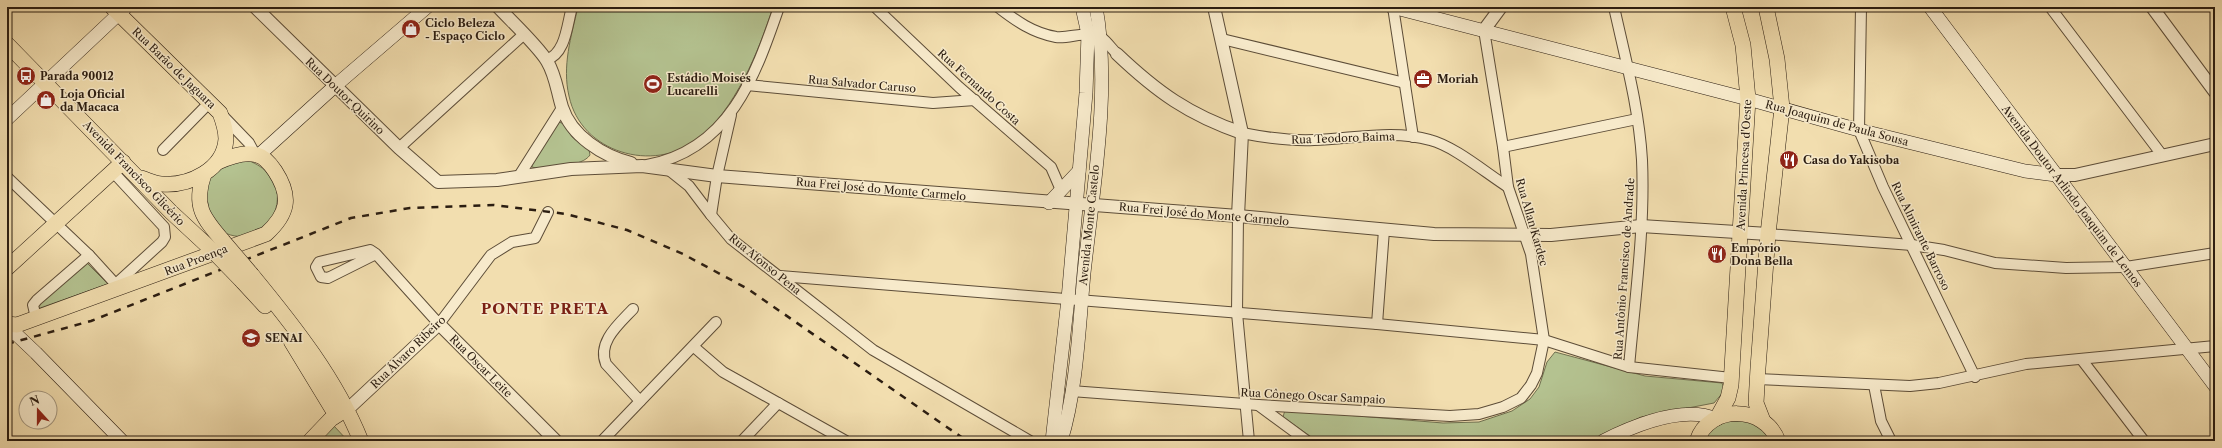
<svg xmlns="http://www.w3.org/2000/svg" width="2222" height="448" font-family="'Libre Caslon Text',serif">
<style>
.green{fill:#b4c290;stroke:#707050}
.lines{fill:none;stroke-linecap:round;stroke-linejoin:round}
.minor-casing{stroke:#5d4d38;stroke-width:12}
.tertiary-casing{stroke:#5d4d38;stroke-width:14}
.secondary-casing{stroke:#2b1d11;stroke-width:14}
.primary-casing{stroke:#2b1d11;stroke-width:16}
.minor{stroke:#f7eacb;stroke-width:10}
.tertiary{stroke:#f7eacb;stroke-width:12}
.secondary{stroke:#f7eacb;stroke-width:13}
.primary{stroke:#f2deaf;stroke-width:15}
.rail{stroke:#2b1d11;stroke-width:2.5;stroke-dasharray:7 7;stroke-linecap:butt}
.primary-bridge-casing{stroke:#2b1d11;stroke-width:16;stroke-linecap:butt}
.primary-bridge{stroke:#f2deaf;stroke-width:15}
.labels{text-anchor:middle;stroke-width:3;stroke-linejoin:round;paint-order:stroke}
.poi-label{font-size:11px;font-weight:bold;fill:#2b1d11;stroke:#f7eacb;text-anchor:start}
.street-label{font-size:11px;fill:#2b1d11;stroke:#f7eacb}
.district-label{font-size:15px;font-weight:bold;letter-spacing:1px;fill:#7a1f14;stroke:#f7eacb}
</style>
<rect width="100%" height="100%" fill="#f2deaf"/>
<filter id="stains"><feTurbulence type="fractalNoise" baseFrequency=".005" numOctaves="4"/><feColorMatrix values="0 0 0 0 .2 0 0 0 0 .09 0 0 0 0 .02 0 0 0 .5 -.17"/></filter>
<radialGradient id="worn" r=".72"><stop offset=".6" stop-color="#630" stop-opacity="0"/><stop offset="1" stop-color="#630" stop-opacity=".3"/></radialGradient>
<g class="green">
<path d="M578,7h195c-14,44 -38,103 -76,133 -44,33 -116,13 -128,-44 -7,-30 2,-59 9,-89z"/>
<path d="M559,122l5,2 8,13 17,13 1,5c-8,12 -40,12 -54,13l-4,-1 -1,-5 23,-38z"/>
<path d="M247,160c58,21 23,93 -22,73 -7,-3 -13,-12 -18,-17l-1,-34 15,-17z"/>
<polygon points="85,261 108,284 40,308 35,305"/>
<polygon points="1555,352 1645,376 1722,383 1725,390 1714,403 1641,417 1594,441 1317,441 1283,417 1285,410 1443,423 1479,422 1512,411 1530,399 1539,387 1547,362"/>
<polygon points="1754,420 1772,441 1702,441 1718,422"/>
<polygon points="334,426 348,441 319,441"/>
</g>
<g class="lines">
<g class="minor-casing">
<g id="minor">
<polyline points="875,7 959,87 1051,167 1061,190"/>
<path d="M998,7c18,14 35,26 58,30 14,2 33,-8 46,1 5,4 10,11 15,16"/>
<polyline points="1393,7 1413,137"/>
<path d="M1614,7c11,50 25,101 28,153 3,68 -7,138 -13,207"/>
<polyline points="1861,7 1859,130 1883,187 1975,377"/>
<polyline points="2050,7 2162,155"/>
<polyline points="1222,39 1405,83"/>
<path d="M546,60c20,-6 21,-36 26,-53"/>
<polyline points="747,85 933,103 975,100"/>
<polyline points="223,116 249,143 255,154"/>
<path d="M1242,133c25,5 47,8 72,7 38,-1 79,-11 116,0 24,6 56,33 78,47"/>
<polyline points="1503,147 1637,119"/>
<polyline points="399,148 523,35"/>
<polyline points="163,150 209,103"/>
<path d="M647,165c82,-15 108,-88 132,-158"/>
<polyline points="669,170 689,186 711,215 731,239 873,350 1030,441"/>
<polyline points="113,172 164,227 165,237 162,242 116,284"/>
<polyline points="519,176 562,108"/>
<polyline points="7,177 89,255 120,289"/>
<polyline points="711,215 717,176 731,115"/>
<polyline points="1238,216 1237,313 1249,441"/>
<polyline points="1768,234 1912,245 1944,250 1995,263 2066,268 2126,267 2215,253"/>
<polyline points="376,254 328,278 321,277 316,267 319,262 370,250 376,254 439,324 491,255 512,242 535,238 548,212"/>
<polyline points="780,276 1377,324 1544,340 1629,367 1731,378"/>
<path d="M633,309c-14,15 -36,33 -27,55l34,37"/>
<polyline points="36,318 33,305 37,300 89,255"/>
<polyline points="1377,324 1384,230"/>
<polyline points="694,347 723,372 846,441"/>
<polyline points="2082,360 2144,441"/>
<polyline points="1757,379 1910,386 1939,383 2026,364 2215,346"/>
<polyline points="1874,385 1881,421 1891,441"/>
<polyline points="1071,391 1258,405 1450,416 1479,414 1503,407 1521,398 1531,385 1537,373 1544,340 1531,254 1508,187 1503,147 1484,30"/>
<polyline points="1258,405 1307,441"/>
<polyline points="602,441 716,322"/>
<polyline points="742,441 778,403"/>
</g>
</g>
<g class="tertiary-casing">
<g id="tertiary">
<polyline points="255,7 399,148 438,182 497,180 571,169 642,166 717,176 1238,216 1434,234 1551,235 1641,226 1768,234"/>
<path d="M498,7c14,15 39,38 49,54 9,15 10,30 15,46 9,29 41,49 69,56"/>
<polyline points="1214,7 1242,133 1238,216"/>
<polyline points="2152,7 2215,92"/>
<polyline points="1484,30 1501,7"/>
<path d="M1117,54c40,38 72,61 125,79"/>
<polyline points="2056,175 2075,175 2215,144"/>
<polyline points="348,409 439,324 556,441"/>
</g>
</g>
<g class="secondary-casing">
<g id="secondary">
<polyline points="1392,7 1748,99 1859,130 2025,171 2056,175"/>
<polyline points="1930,7 2215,386"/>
<polyline points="7,119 126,7"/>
<polyline points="259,155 335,86 427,7"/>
<polyline points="1049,203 1079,171"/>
<polyline points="7,331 17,335 36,353 122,441"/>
<polyline points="1052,441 1068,299 1086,93 1088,34 1082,7"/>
<path d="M1061,441c16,-51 18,-115 23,-168 9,-84 27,-183 12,-266"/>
<path d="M1603,441c30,-15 80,-36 113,-22"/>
</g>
</g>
<g class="primary-casing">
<g id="primary">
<path d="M112,7l108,106c3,8 6,17 6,26 -2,31 -37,47 -64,45 -7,0 -14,-4 -21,-6"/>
<polyline points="7,44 171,212 212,250"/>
<path d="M204,174c-11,32 -1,44 19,67"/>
<polyline points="7,268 123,162"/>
<path d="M252,275c42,51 84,104 109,166"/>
<polyline points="242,281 265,306"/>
<path d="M7,324l10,1 249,-91c22,-20 26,-37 9,-63 -4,-6 -10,-14 -18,-16 -12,-4 -28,2 -39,7"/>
<polyline points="291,341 336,415"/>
<polyline points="1717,418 1728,398 1731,385 1748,99 1743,45 1733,7"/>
<polyline points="1763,421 1756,403 1758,368 1768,234 1782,108 1777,59 1766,7"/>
<polyline points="310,441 331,419 345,410"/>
<path d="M1697,441c12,-37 68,-36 81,0"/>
</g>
</g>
<use href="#minor" class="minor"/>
<use href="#tertiary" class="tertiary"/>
<use href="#secondary" class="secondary"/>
<use href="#primary" class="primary"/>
<polyline class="rail" points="7,344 91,321 351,218 410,208 494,205 566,214 627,230 683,254 748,289 967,441"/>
<g class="primary-bridge-casing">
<g id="primary-bridge">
<polyline points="223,241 252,275"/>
<polyline points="212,250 242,281"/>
</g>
</g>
<use href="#primary-bridge" class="primary-bridge"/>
</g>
<defs>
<g id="shop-disc" transform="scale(1)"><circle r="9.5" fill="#8f2418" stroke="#f7eacb"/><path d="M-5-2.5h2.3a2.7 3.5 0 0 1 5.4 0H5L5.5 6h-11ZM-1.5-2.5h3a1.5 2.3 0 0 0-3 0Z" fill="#fff"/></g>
<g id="bus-disc" transform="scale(1)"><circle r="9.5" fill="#8f2418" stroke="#f7eacb"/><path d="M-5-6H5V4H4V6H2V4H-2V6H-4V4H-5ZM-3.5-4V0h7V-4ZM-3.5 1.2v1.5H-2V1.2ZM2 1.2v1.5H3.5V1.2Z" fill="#fff"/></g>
<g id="office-disc" transform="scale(1)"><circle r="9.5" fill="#8f2418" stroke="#f7eacb"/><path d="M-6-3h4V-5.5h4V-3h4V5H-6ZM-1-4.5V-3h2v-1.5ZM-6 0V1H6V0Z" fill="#fff"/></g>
<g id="stadium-disc" transform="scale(1)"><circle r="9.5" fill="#8f2418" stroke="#f7eacb"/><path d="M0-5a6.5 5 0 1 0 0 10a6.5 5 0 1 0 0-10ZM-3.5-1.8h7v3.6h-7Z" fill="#fff"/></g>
<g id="restaurant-disc" transform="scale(1)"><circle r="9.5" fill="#8f2418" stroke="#f7eacb"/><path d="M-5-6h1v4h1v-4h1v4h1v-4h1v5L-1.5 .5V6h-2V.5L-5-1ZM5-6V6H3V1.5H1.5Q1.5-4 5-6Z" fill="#fff"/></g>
<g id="university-disc" transform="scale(1)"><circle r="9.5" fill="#8f2418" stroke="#f7eacb"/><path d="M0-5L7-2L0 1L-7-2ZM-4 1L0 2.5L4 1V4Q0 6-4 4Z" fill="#fff"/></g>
</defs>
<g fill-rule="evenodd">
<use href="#shop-disc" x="411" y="29"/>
<use href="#bus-disc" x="26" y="76"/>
<use href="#office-disc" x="1423" y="79"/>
<use href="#stadium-disc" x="653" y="84"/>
<use href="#shop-disc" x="46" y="100"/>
<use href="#restaurant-disc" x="1789" y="160"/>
<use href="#restaurant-disc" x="1717" y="254"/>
<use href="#university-disc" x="251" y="338"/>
</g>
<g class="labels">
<g class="poi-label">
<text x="425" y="27">Ciclo Beleza<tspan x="425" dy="13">- Espaço Ciclo</tspan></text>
<text x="40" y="80">Parada 90012</text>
<text x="667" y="82">Estádio Moisés<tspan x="667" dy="13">Lucarelli</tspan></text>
<text x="1437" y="83">Moriah</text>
<text x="60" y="98">Loja Oficial<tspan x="60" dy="13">da Macaca</tspan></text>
<text x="1803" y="164">Casa do Yakisoba</text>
<text x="1731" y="252">Empório<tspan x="1731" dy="13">Dona Bella</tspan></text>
<text x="265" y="342">SENAI</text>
</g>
<g class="street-label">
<text transform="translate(174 68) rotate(44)" y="4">Rua Barão de Jaguara</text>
<text transform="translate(862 84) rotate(5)" y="4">Rua Salvador Caruso</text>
<text transform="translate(979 87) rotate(42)" y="4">Rua Fernando Costa</text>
<text transform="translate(345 96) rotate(44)" y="4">Rua Doutor Quirino</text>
<text transform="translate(1837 123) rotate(15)" y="4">Rua Joaquim de Paula Sousa</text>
<text transform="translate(1343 138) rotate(-2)" y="4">Rua Teodoro Baima</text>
<text transform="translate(1744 165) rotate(-87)" y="4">Avenida Princesa d'Oeste</text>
<text transform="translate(134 173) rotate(46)" y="4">Avenida Francisco Glicério</text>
<text transform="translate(881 189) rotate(5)" y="4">Rua Frei José do Monte Carmelo</text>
<text transform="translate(2072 196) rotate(53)" y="4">Avenida Doutor Arlindo Joaquim de Lemos</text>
<text transform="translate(1204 214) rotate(5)" y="4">Rua Frei José do Monte Carmelo</text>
<text transform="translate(1532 222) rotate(74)" y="4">Rua Allan Kardec</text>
<text transform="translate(1089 225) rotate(-84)" y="4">Avenida Monte Castelo</text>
<text transform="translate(1921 236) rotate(64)" y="4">Rua Almirante Barroso</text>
<text transform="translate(196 260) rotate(-21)" y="4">Rua Proença</text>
<text transform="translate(765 264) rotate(39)" y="4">Rua Afonso Pena</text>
<text transform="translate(1624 269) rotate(-86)" y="4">Rua Antônio Francisco de Andrade</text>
<text transform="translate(408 352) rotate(-44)" y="4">Rua Álvaro Ribeiro</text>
<text transform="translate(481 366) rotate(45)" y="4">Rua Oscar Leite</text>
<text transform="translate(1313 396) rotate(3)" y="4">Rua Cônego Oscar Sampaio</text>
</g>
<g class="district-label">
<text x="545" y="314">PONTE PRETA</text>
</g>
</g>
<rect width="2222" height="448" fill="none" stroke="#f2deaf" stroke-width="24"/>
<rect x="8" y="8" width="2206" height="432" fill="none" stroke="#2b1d11" stroke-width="2"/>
<rect x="12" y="12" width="2198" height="424" fill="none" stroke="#2b1d11"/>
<g transform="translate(38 410) rotate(339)"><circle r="19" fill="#f7eacb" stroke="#a59881"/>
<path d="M0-3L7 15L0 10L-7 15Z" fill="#8f2418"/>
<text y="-6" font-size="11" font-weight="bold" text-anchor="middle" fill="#2b1d11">N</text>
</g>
<rect width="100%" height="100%" filter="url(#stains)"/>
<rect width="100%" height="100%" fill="url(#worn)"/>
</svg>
